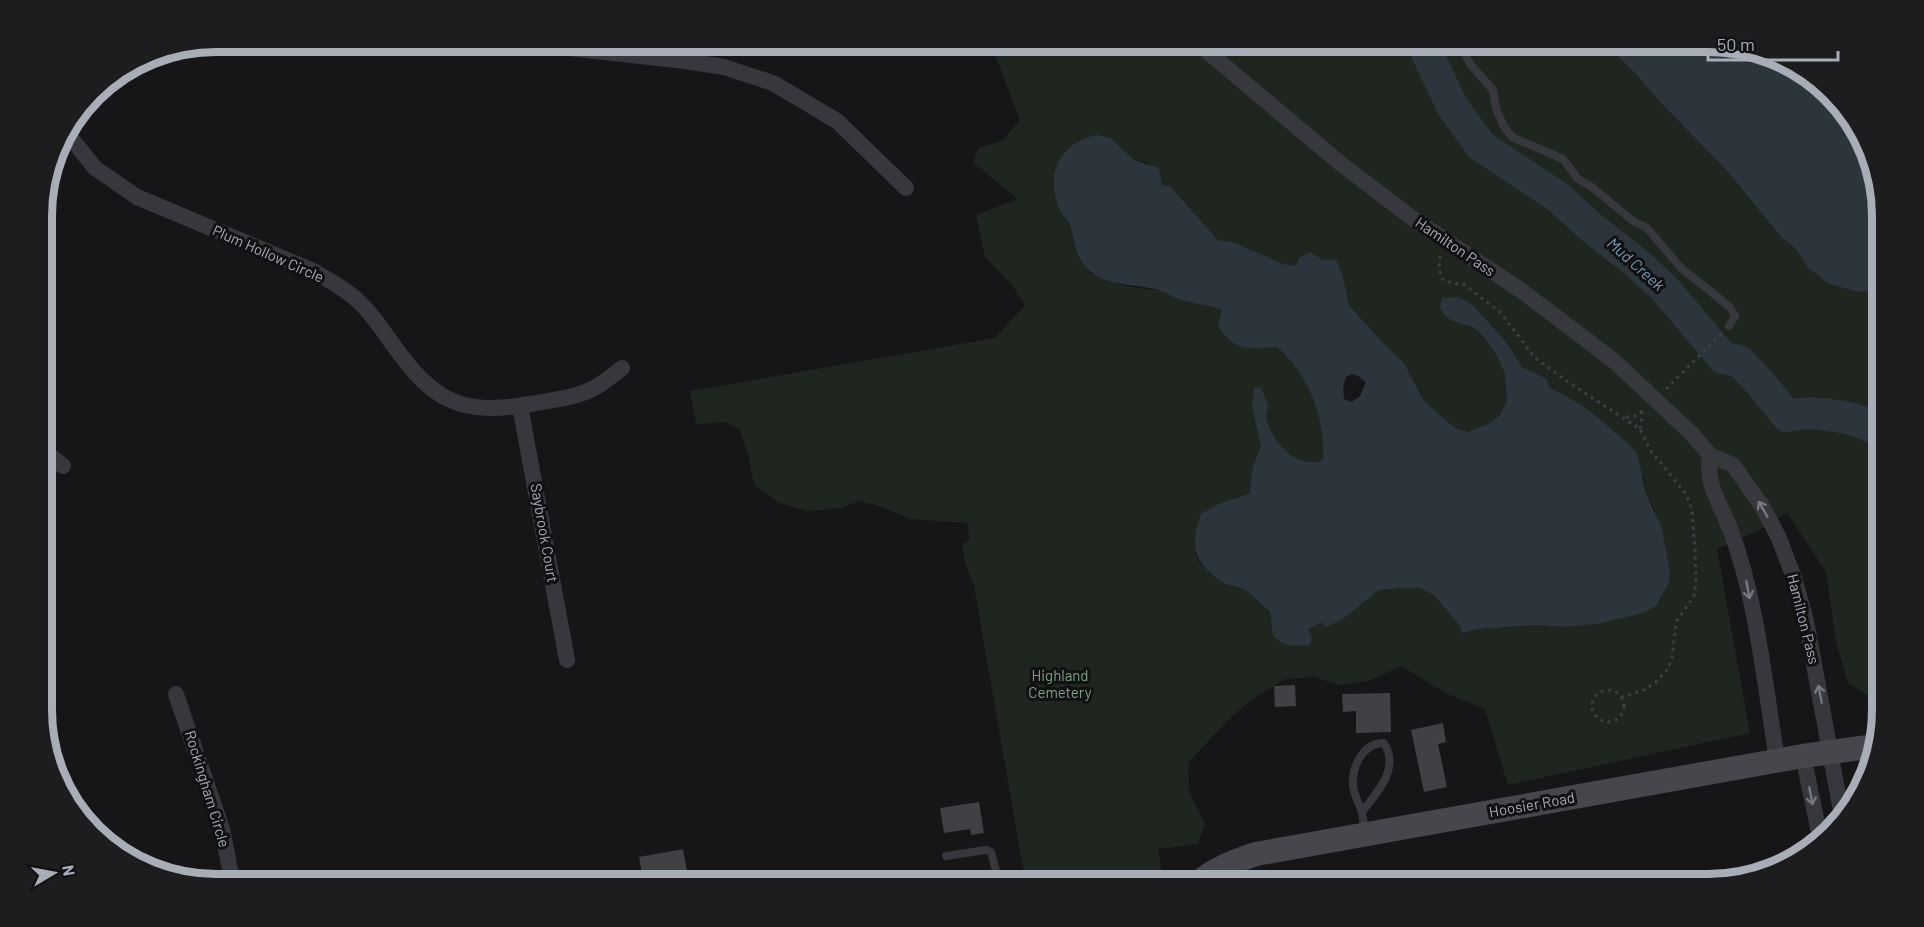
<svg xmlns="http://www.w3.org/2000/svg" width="1924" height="927" font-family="Barlow,sans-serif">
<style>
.green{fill:#1e261f;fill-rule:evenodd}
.water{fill:#2c353c;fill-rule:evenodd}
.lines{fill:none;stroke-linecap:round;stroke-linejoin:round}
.river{stroke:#2c353c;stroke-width:32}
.building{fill:#404145}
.path{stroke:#3d3f44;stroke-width:3;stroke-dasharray:3 4.5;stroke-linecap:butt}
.lane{stroke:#37383d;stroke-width:8}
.street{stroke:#37383d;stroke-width:16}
.secondary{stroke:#45474d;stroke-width:24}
.oneway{stroke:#757881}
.labels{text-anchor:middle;stroke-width:6;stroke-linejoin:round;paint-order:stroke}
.street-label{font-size:15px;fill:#a8adb8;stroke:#111113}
.park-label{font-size:15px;fill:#7fa381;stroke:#111113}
.water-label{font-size:16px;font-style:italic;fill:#7f9bb3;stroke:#111113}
.rim{fill:none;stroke:#a8adb8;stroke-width:8}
</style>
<rect width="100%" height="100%" fill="#161618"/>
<path class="green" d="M990,42h608l22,16 14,14 25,29 69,71 54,66 13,10 13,20 21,16 29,8 23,-2 1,405h-15l-19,-12 -12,-41 -10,-70 -39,-59 -32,19 -38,17 33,184 -242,52 -23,-76 -38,-15 -46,-28 -32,15 -30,4 -25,-8 -29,2 -31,19 -23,19 -43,46 1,29 16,32 -7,20 -40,5 6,36h-138l-52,-299 -9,-23 -3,-18 8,-6 -3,-16 -57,-4 -31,-13 -20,-5 -17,7 -34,3 -29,-8 -25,-18 -6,-31 -9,-25 -14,-7 -29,2 -6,-33 305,-53 30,-33 -13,-20 -27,-28 -9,-42 42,-16 -45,-36 6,-15 24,-8 17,-20zM1070,146l51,4 13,10 15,3 12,22 10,2 47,53 18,3 47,21 60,12 6,29 35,39 20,19 20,38 31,27 13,4 20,-8 11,-8 8,-14 -2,-28 -9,-20 -14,-19 -10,-8 -20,-6 20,-17 35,39 15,24 25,12 3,9 15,7 25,16 15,14 39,52 2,17 9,16 15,60 -8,26 -6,10 -12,7 -80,14 -29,-2 -57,4 -14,4 -4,-7 -26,-32 -14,-6h-16l-25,2 -36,29 -16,8 -5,-4 -14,6 -36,-2 -2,-16 -26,-21 -21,-7 -24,-21 -4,-9 40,-55 15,-5v-13l6,-24 5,-9v-59c2,5 6,13 6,18 1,6 -2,9 0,14 6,24 29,50 56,40 2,-43 -13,-84 -46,-113l-27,1 -28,-38 -9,-4 -34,-6 -18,-9 -36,-5 -35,-13 -9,-12 -7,-18 -19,-72z"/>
<g class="water">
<polygon points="1598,42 1707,42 1774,55 1846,111 1881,194 1881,290 1858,292 1829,284 1808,268 1795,248 1782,238 1728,172 1659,101 1634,72 1620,58"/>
<path d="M1097,135l13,3 24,22 25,8 3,17 9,2 47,53 18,3 47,21 13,2 3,-8 11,-6 13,8h13l7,16 6,29 35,39 20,19 20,38 31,27 13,4 20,-8 11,-8 8,-14 -2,-28 -9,-20 -14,-19 -10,-8 -20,-6 -8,-6 -4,-8 2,-9 16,-1 14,7 35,39 15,24 25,12 3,9 15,7 25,16 34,29 13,13 9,41 15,32 9,44 -1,13 -13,23 -12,7 -48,11 -32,3 -29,-2 -57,4 -15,4 -3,-7 -26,-31 -14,-7h-16l-25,2 -36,29 -16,8 -5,-4 -14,6 4,10 -3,6c-16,1 -24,2 -36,-9l-3,-25c-9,-6 -17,-16 -26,-21 -7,-4 -16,-4 -22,-8 -29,-20 -32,-36 -21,-68l18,-10 31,-11c0,-16 3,-33 11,-46l-9,-42 2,-18 7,1c2,5 6,12 7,18 0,5 -3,9 -1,14 6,23 30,50 56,40 2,-42 -13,-84 -46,-113 -29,2 -42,5 -59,-21l4,-16c-14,-6 -30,-6 -44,-11 -6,-2 -11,-6 -17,-8 -25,-9 -62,-2 -79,-29 -8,-12 -8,-26 -13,-39 -2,-4 -6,-7 -8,-11 -6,-11 -9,-27 -6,-40 5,-20 22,-34 42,-37zM1352,374l6,2 8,6 -6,14 -8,6 -8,-3 -1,-11 3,-11z"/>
</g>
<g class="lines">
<path class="river" d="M1422,42l30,64 29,40 77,51 34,31 41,32 31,28 59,70 16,3 23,24 25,31c26,-6 73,0 94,17"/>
</g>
<g class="building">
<polygon points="1295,685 1296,706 1275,707 1274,686"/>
<polygon points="1390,693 1391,732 1356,733 1356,711 1343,712 1342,694"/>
<polygon points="1443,723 1446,742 1438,744 1447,787 1424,792 1411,730"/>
<polygon points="979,802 984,833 971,835 970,829 944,833 940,808"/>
<polygon points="683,849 687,871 643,879 639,857"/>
<polygon points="507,880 507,885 487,885 486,884"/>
</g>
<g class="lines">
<g class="path">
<polyline points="1440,256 1439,268 1442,279 1451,283 1465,285 1501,313 1535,358 1565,380 1640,429 1650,450 1686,494 1692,510 1695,550 1696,581 1694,596 1676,622 1672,658 1668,669 1657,681 1644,690 1622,697"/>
<polyline points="1666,389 1721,334"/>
<polyline points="1626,417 1635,416 1644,410"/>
<polyline points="1640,429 1643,413"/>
<circle cx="1608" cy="706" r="16"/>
</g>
<g class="lane">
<polyline points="1458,42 1471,65 1493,90 1496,108 1503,125 1512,137 1563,159 1578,179 1592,187 1633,221 1647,228 1681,268 1730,307 1735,316 1729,326"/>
<path d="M1362,812c16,-21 38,-43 22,-69 -20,-1 -32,23 -31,41 0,10 6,19 9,28 1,6 2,13 3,20"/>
<polyline points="946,856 986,850 991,852 1000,885"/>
</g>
<g class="street">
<polyline points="515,42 685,61 724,67 773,83 837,121 906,188"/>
<polyline points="1196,42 1340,163 1412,218 1519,289 1613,360 1692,434 1710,455 1733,465 1762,506 1779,538 1794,578 1806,621 1841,811"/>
<path d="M66,132l29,36 42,29 174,73c16,9 33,18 46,30 15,13 26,31 37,46 40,56 68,70 136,58 21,-4 47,-6 66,-17 9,-5 18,-13 26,-19"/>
<polyline points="520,406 567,660"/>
<polyline points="43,450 63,466"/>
<path d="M1710,455c-5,30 10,47 20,74 27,70 35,157 47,231"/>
<polyline points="176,694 222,829 233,885"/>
<polyline points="1803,756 1820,837"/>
</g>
<path class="secondary" d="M1196,885c17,-16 39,-24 60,-31l547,-98 72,-10"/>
</g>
<defs><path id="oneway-shaft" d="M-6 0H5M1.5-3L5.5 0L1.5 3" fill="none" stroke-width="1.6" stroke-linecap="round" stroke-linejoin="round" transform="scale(1.5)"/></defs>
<g class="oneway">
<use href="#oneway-shaft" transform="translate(1763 509) rotate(-120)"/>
<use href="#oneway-shaft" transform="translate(1748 590) rotate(79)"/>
<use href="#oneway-shaft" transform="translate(1820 694) rotate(-101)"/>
<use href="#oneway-shaft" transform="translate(1811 796) rotate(79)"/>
</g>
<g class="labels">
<g class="street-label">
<text transform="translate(1455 247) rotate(34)" y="5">Hamilton Pass</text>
<text transform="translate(268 254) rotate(24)" y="5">Plum Hollow Circle</text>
<text transform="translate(544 533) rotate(80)" y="5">Saybrook Court</text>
<text transform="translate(1803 619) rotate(76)" y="5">Hamilton Pass</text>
<text transform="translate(207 789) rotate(73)" y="5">Rockingham Circle</text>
<text transform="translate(1532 805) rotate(-10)" y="5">Hoosier Road</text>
</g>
<g class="park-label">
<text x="1060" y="681">Highland<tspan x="1060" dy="17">Cemetery</tspan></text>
</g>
<g class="water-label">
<text transform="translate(1636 264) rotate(42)" y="6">Mud Creek</text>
</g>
</g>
<path d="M0 0H1924V927H0ZM216 52H1708A164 164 0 0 1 1872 216V710A164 164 0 0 1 1708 874H216A164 164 0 0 1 52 710V216A164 164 0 0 1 216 52Z" fill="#1d1d20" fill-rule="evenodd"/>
<path class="rim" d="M216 52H1708A164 164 0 0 1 1872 216V710A164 164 0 0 1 1708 874H216A164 164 0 0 1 52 710V216A164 164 0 0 1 216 52Z"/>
<g transform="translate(54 873) rotate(80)" stroke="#111113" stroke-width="4.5" paint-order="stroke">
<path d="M0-4.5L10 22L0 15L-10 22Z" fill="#a8adb8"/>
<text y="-9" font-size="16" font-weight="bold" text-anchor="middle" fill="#a8adb8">N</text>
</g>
<path d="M1708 51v9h130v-9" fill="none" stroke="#a8adb8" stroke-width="3"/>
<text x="1717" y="51" font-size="18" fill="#a8adb8" stroke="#111113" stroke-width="4.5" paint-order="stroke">50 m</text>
</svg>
